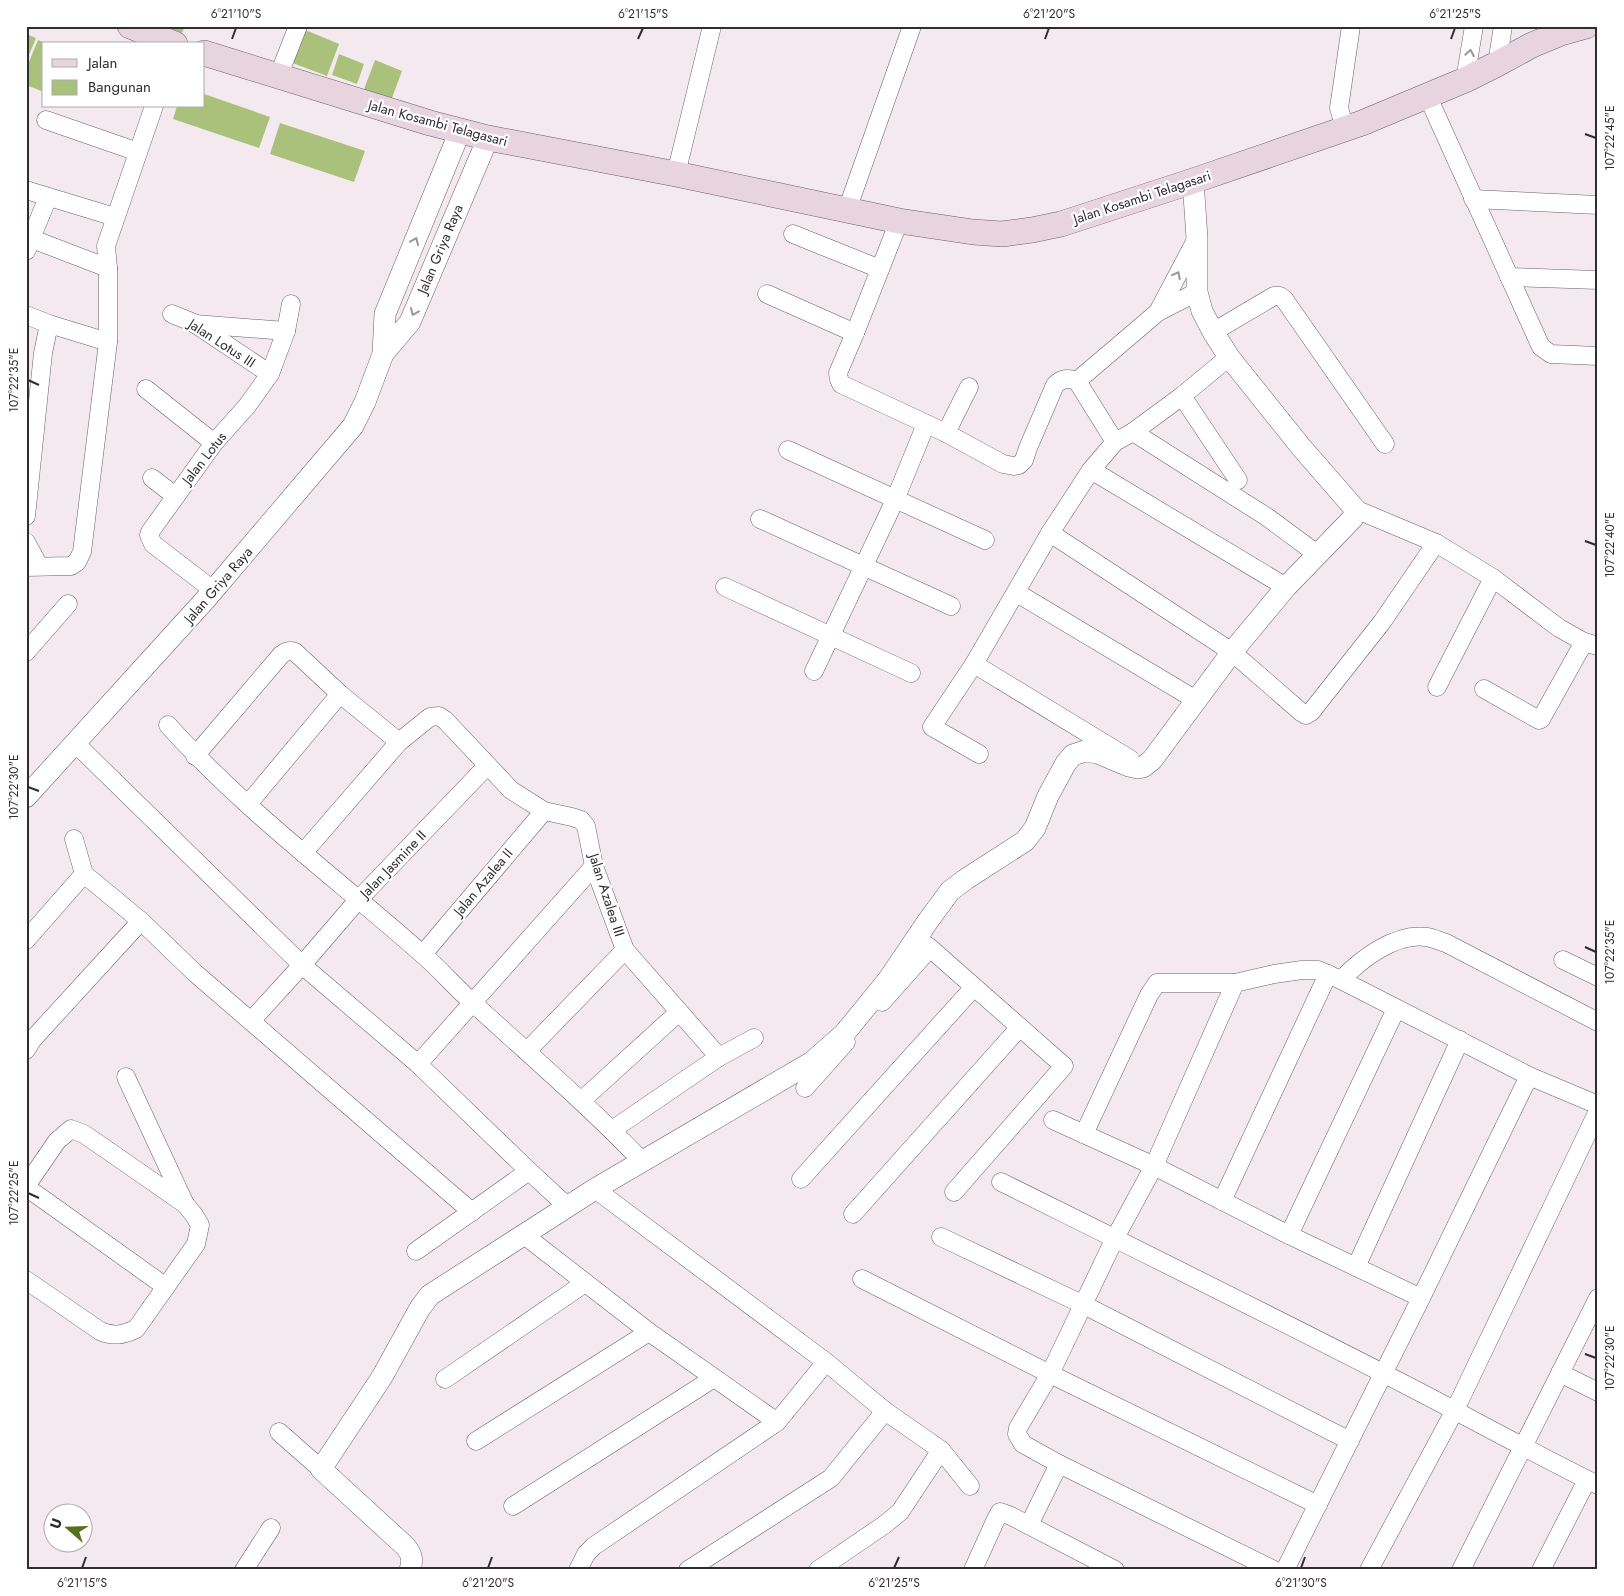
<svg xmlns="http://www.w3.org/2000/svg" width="1624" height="1596" font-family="Jost,sans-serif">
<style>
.building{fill:#aac17c}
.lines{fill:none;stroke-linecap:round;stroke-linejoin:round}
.minor-casing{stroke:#6a6165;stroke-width:19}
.tertiary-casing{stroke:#6a6165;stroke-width:22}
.secondary-casing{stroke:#6a6165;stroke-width:26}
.minor{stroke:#fff;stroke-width:18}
.tertiary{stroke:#fff;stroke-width:21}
.secondary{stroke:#e7d4df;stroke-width:25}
.oneway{stroke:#989696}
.ticks{fill:none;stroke:#312c2e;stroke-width:2}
.labels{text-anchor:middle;stroke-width:4.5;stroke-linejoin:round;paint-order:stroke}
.street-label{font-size:14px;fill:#312c2e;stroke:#fff}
.neatline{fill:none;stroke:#312c2e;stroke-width:2}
.ticks-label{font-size:12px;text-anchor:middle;fill:#312c2e}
</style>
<rect width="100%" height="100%" fill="#f4e9ef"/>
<g class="building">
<polygon points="165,26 185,26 182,33"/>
<polygon points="303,29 339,44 327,76 290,62"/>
<polygon points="26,34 36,38 26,62"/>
<polygon points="38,40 48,44 44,44 44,92 26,85 26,69"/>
<polygon points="339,54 364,64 357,84 332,75"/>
<polygon points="375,60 402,71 390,103 363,92"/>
<polygon points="204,94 270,117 259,148 173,119 177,106 204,106"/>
<polygon points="280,123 365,151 354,182 270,154"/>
</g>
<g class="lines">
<g class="minor-casing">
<g id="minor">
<polyline points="1497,64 1503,26"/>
<polyline points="278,77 298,26"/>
<polyline points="1465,80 1474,26"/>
<polyline points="1428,97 1541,347 1551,354 1598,356"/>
<polyline points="46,120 138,152"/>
<polyline points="1345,129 1339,108 1351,26"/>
<polyline points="676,174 712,26"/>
<polyline points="26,190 115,217"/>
<polyline points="1473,199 1598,205"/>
<polyline points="847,210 912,26"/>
<path d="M899,221l-44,112 -17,40 1,6 2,5 105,49 57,31 11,2 5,-1 5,-5 4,-12 27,-63c7,-7 13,-7 22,-4l38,61"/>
<polyline points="793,234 880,269"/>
<polyline points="32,239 108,268"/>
<polyline points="26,251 48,197"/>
<polyline points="1509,277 1598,280"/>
<polyline points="767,294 855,333"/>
<polyline points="1158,312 1197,238"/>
<polyline points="172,314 194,323 270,374"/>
<polyline points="26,315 49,324 108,342"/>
<polyline points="195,324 286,331"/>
<polyline points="1213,332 1274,296 1280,296 1284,299 1385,444"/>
<polyline points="1077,381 1158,312 1197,292"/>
<polyline points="146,389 214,443"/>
<polyline points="1182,396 1238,480"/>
<polyline points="1133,432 1267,517 1317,554"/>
<polyline points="946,433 969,387"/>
<polyline points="788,450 985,540"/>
<polyline points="1091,470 1286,587"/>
<polyline points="152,478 175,496"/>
<polyline points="1355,509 1436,543 1493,578 1559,628 1584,642 1598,646"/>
<polyline points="26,516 43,353 49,324"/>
<polyline points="760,519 951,606"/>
<polyline points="1050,533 1232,652 1301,712 1306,715 1311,712 1382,622 1436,543"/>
<polyline points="26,542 39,566"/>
<polyline points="26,567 71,566 77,562 82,552 108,342 108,268 106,246 154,106"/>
<polyline points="725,587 911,673"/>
<polyline points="213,590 153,544 149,535 150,532 214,443 247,406 270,374 286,331 291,304"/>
<polyline points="1017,593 1196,700"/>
<polyline points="26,652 68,604"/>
<polyline points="974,664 1130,759"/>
<polyline points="814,671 895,500 926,424"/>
<polyline points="1437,687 1493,578"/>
<polyline points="1484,689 1539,720 1541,719 1584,642"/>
<path d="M168,725c76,85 168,153 253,228 18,15 34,34 52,50 57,52 115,102 169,158"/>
<polyline points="76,744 302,965 418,1064 529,1171 568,1207"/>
<polyline points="979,754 932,727 974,664 1050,533 1091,470 1115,442 1133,432 1182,396 1229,357"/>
<path d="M195,756l86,-101c5,-4 8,-5 14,-3l45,42 59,48"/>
<polyline points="248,804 340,694"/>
<polyline points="74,839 84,874 141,921 195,973 472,1212"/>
<polyline points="303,853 399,742 430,717 439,716 445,720 511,790 544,811 572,817 581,820 586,826 594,866 625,950 719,1057"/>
<polyline points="26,940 84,874"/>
<polyline points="930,948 1064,1066 954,1192"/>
<polyline points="423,954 544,811"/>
<polyline points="1563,960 1598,977"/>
<polyline points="1341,980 1529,1076 1598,1105"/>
<polyline points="1235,983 1154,1166 1115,1238 1050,1374 1018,1428 1017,1434 1023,1444 1059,1464 1274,1570"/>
<polyline points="882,1002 930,948 921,941"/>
<polyline points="251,1021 302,965 358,900 487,766"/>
<polyline points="26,1050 33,1039 141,921"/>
<polyline points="527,1051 625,950"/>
<polyline points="418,1064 594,866"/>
<polyline points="126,1077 185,1204"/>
<polyline points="805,1088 846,1042"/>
<polyline points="581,1101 679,1012"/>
<polyline points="1053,1120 1154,1166 1289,1235 1421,1298"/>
<polyline points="612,1130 719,1057 754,1038"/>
<path d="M1084,1134l65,-139 8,-12h78l39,-9 28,-4h16l23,10c20,-21 55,-48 86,-43 6,1 12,4 19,6l152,79"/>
<polyline points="801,1179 974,987"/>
<path d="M1001,1182c135,67 271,134 405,203 64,33 127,68 192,100"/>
<path d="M26,1186l31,-45 14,-12 13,5 101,70 9,11 6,10 -4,19 -60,85c-13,6 -23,8 -36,2l-74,-51"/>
<polyline points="26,1187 166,1287"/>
<polyline points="595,1189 826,1362 885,1411 941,1450 970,1486"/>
<polyline points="1222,1201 1328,974"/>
<polyline points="853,1214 1020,1027"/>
<polyline points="524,1235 649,1332 777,1422"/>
<polyline points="1289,1235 1396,1009"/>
<polyline points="941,1237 1084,1305 1350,1441"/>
<polyline points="416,1251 529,1171"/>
<polyline points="1356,1267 1460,1040"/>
<polyline points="862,1279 1050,1374 1318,1505"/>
<polyline points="1560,1373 1598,1392"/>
<polyline points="445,1379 585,1283"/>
<polyline points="279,1432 321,1469"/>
<polyline points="476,1441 649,1332"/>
<polyline points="513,1506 714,1378"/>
<polyline points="1029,1525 1059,1464"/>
<polyline points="244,1570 271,1528"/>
<polyline points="578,1570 586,1554 594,1546 777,1422 826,1362"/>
<polyline points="688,1570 831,1478 885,1411"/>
<polyline points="818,1570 884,1525 900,1512 941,1450"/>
<polyline points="973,1570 996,1519 1000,1512 1011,1516 1115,1570"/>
<polyline points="1285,1570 1421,1298 1529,1076"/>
<polyline points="1369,1570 1455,1410 1598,1111"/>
<polyline points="1461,1570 1598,1298"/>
<polyline points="1541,1570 1587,1480"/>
</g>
</g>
<g class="tertiary-casing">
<g id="tertiary">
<polyline points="383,354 410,322 488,138"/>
<polyline points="26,797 205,600 353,426 365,402 383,354 385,314 460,131"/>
<path d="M410,1570c3,-10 2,-16 -5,-24l-84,-77 61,-92 38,-69 10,-13 165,-106 217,-127 32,-28 44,-54 40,-59 22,-30 16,-12 59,-38 10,-13 13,-32 18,-33 7,-8 12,-4 13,2 31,13 9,2 5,-1 9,-7 80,-108 54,-65 67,-69 2,-9 -54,-62 -72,-90 -16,-25 -11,-21 -5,-19v-54l-4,-57"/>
</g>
</g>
<g class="secondary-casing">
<g id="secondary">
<polyline points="130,26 175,44"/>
<polyline points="204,53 430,123 488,138 676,174 899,221 973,232 1002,234 1032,230 1061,224 1193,181 1362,123 1465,80 1497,64 1532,45 1561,33 1586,26"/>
</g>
</g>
<use href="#minor" class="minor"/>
<use href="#tertiary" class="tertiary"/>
<use href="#secondary" class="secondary"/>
</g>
<defs><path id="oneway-chevron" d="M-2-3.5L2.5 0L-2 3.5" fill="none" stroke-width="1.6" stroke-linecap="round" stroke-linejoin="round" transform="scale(1.25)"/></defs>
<g class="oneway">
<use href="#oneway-chevron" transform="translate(1470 53) rotate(-80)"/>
<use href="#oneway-chevron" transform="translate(415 241) rotate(-68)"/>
<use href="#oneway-chevron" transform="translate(1177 275) rotate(-62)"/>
<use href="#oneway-chevron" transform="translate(414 312) rotate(113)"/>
</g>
<path class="ticks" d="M232,39l4,-11M638,39l5,-11M1045,39l4,-11M1451,39l4,-11M1585,134l11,4M28,380l11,5M1585,541l11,4M28,787l11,4M1585,947l11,5M28,1193l11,5M1585,1354l11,4M82,1568l4,-11M488,1568l4,-11M894,1568l5,-11M1301,1568l4,-11"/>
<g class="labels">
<g class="street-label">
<text transform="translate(438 123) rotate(15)" y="5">Jalan Kosambi Telagasari</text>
<text transform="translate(1142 197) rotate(-18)" y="5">Jalan Kosambi Telagasari</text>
<text transform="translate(440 249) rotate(-67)" y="5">Jalan Griya Raya</text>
<text transform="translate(222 343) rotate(33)" y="5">Jalan Lotus III</text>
<text transform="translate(204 458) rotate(-52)" y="5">Jalan Lotus</text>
<text transform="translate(218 585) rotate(-49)" y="5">Jalan Griya Raya</text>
<text transform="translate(393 864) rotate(-46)" y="5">Jalan Jasmine II</text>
<text transform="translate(483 882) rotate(-50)" y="5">Jalan Azalea II</text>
<text transform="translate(607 895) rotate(72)" y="5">Jalan Azalea III</text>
</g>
</g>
<rect width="1624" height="1596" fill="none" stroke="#ffffff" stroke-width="55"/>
<rect x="42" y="42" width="162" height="65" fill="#ffffff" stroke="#adabab"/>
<rect x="52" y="59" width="25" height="8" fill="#e7d4df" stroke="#adabab"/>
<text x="88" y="68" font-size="15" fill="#312c2e">Jalan</text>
<rect x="52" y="80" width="25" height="15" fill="#aac17c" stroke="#adabab"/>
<text x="88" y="92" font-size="15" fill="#312c2e">Bangunan</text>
<g transform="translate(68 1528) rotate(290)"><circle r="24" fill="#ffffff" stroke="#adabab"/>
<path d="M0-4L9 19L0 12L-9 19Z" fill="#586d1d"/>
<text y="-8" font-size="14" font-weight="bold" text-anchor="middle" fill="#312c2e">U</text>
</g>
<rect x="28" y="28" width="1568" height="1540" class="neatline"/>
<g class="ticks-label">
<text x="236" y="18">6°21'10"S</text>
<text x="643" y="18">6°21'15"S</text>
<text x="1049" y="18">6°21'20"S</text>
<text x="1455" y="18">6°21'25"S</text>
<text transform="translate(1610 138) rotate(-90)" y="4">107°22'45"E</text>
<text transform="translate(14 380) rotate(-90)" y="4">107°22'35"E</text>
<text transform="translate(1610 545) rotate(-90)" y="4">107°22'40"E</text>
<text transform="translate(14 787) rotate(-90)" y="4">107°22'30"E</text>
<text transform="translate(1610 952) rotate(-90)" y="4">107°22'35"E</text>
<text transform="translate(14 1193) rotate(-90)" y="4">107°22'25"E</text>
<text transform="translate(1610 1358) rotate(-90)" y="4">107°22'30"E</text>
<text x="82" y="1587">6°21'15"S</text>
<text x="488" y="1587">6°21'20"S</text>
<text x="894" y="1587">6°21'25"S</text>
<text x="1301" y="1587">6°21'30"S</text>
</g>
</svg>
